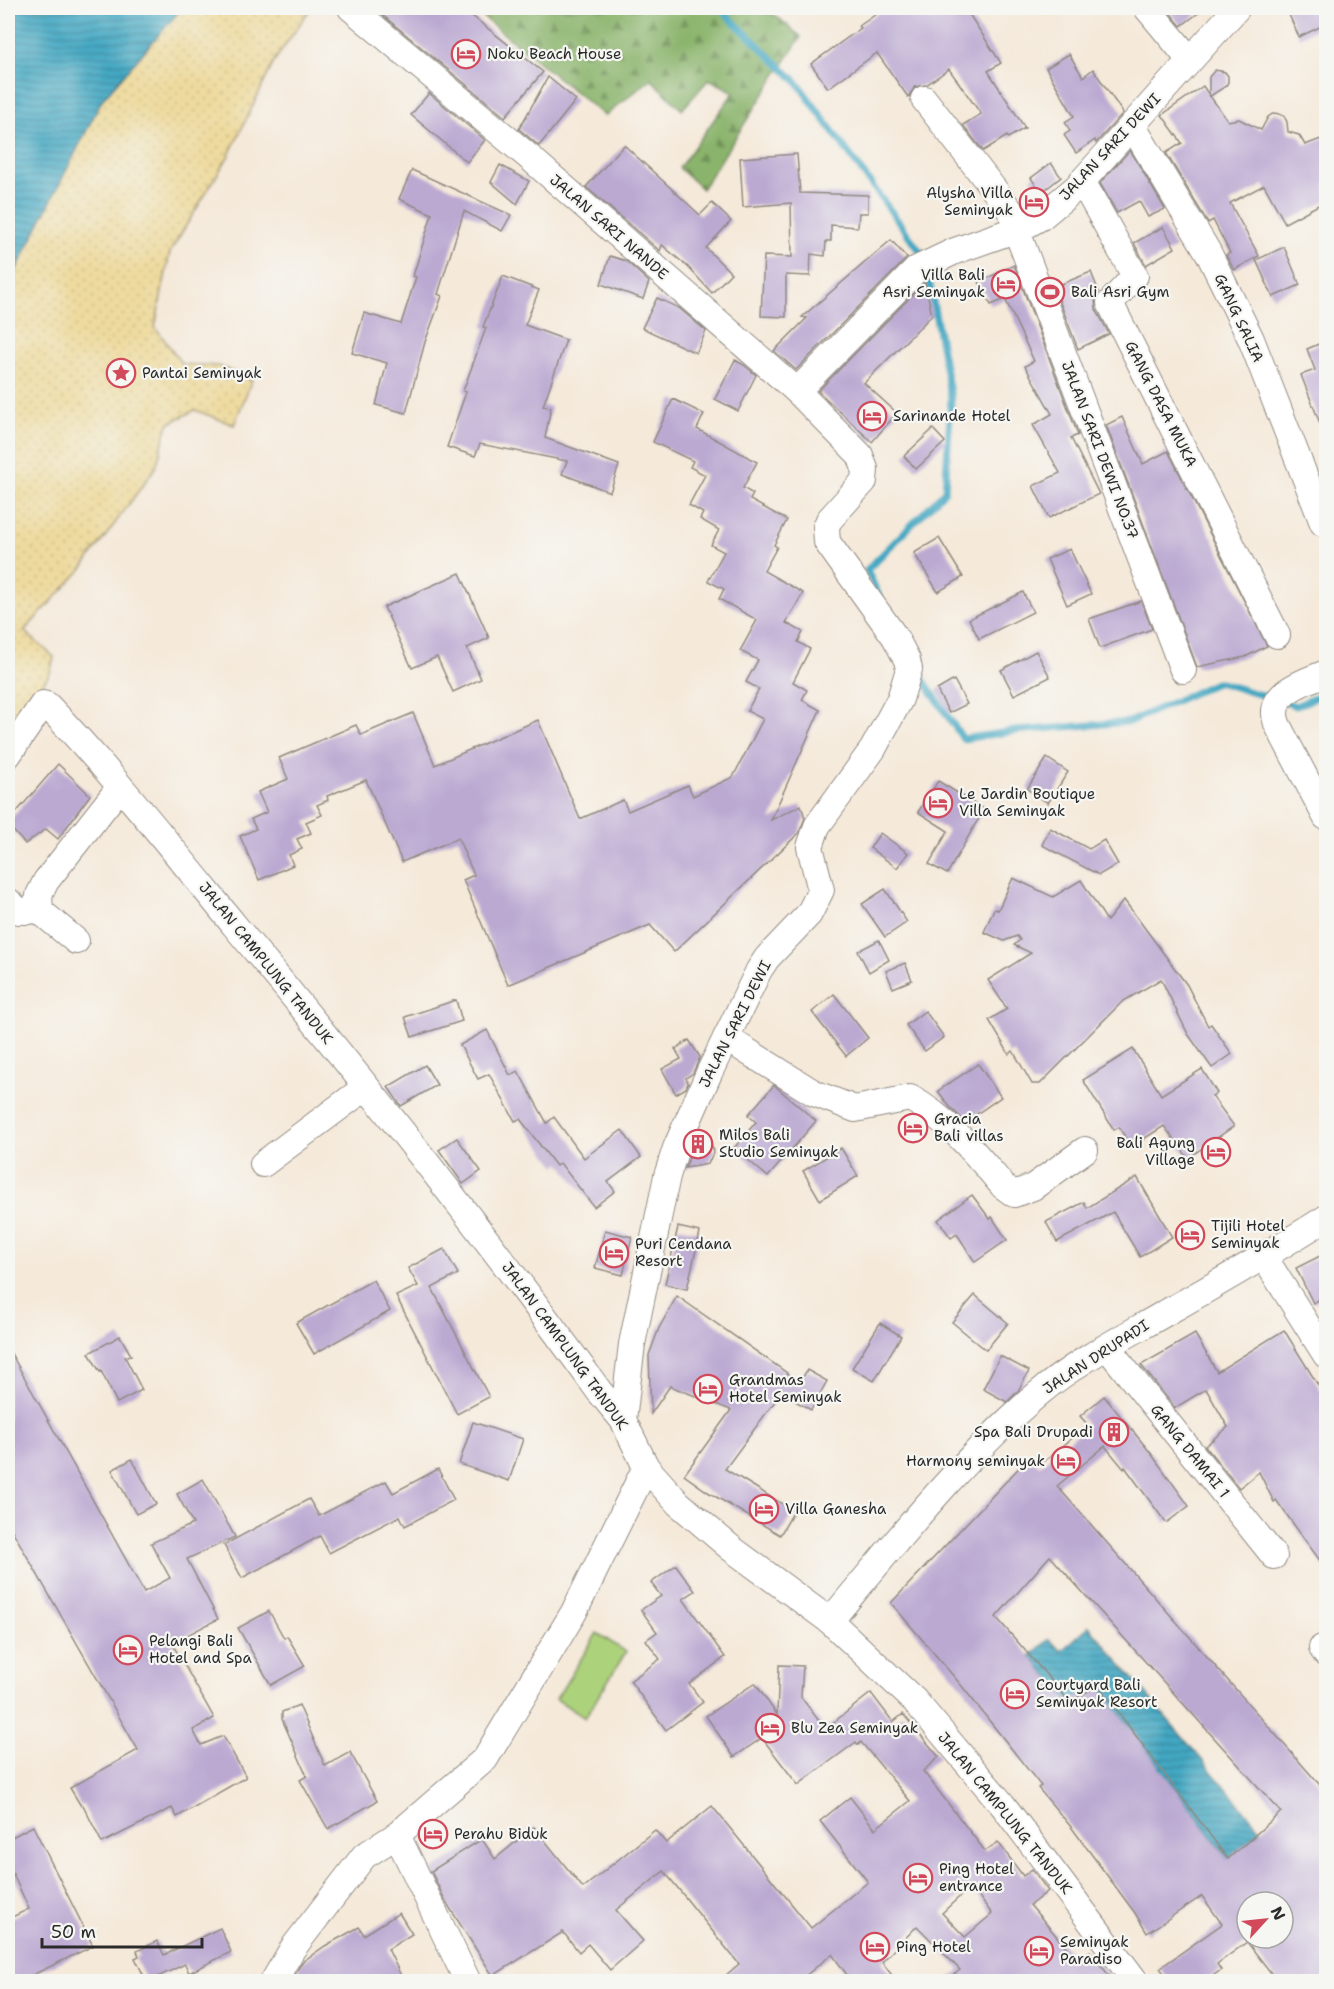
<svg xmlns="http://www.w3.org/2000/svg" width="1334" height="1989" font-family="'Shantell Sans',sans-serif">
<style>
.green{fill:#add27c;stroke:#6c7e54;stroke-width:1.5}
.forest{fill:url(#forest-firs);stroke:#5a704c;stroke-width:1.5}
.sand{fill:url(#sand-dots);stroke:#8c8264;stroke-width:1.5}
.water{fill:url(#water-rules);stroke:#366976;stroke-width:1.5}
.lines{fill:none;stroke-linecap:round;stroke-linejoin:round}
.stream{stroke:#42a7c2;stroke-width:7}
.building{fill:#bba9d2;fill-rule:evenodd}
.minor-casing{stroke:#908a82;stroke-width:28}
.minor{stroke:#fff;stroke-width:26}
.labels{text-anchor:middle;stroke-width:4.5;stroke-linejoin:round;paint-order:stroke}
.poi-label{font-size:15px;fill:#2b2b2b;stroke:#f6f6f2;text-anchor:start}
.street-label{font-size:15px;fill:#2b2b2b;stroke:#f6f6f2}
</style>
<defs>
<pattern id="forest-firs" width="22" height="20" patternUnits="userSpaceOnUse" patternTransform="scale(1.5)"><rect width="22" height="20" fill="#8ab46c"/><path d="M5 1l3.5 6h-7zM16 11l3.5 6h-7z" fill="#719359"/></pattern>
<pattern id="sand-dots" width="8" height="8" patternUnits="userSpaceOnUse" patternTransform="scale(1.5)"><rect width="8" height="8" fill="#eeda9e"/><path d="M2 2h.1M6 6h.1" fill="none" stroke="#cb8" stroke-width="1.8" stroke-linecap="round"/></pattern>
<pattern id="water-rules" width="6" height="5" patternUnits="userSpaceOnUse" patternTransform="scale(1.5)"><rect width="6" height="5" fill="#42a7c2"/><path d="M0 2.5h6" fill="none" stroke="#37889e"/></pattern>
</defs>
<rect width="100%" height="100%" fill="#f6f6f2"/>
<filter id="ink" filterUnits="userSpaceOnUse"><feTurbulence type="fractalNoise" baseFrequency=".0167" numOctaves="2"/><feDisplacementMap in="SourceGraphic" scale="12" xChannelSelector="R" yChannelSelector="G"/><feConvolveMatrix kernelMatrix="1 2 1 2 8 2 1 2 1" color-interpolation-filters="sRGB"/></filter>
<filter id="wash" filterUnits="userSpaceOnUse"><feTurbulence type="fractalNoise" baseFrequency=".008" numOctaves="4" result="noise"/><feDisplacementMap in="SourceGraphic" scale="24" xChannelSelector="R" yChannelSelector="G"/><feGaussianBlur stdDeviation="1.35" result="paint"/><feColorMatrix in="noise" values="0 0 0 0 0 0 0 0 0 0 0 0 0 0 0 0 0 1.4 0 .05"/><feComposite in="paint" operator="in"/></filter>
<g filter="url(#wash)">
<rect width="100%" height="100%" fill="#f5e9d9"/>
<polygon class="green" points="597,1633 626,1652 585,1718 556,1699"/>
<polygon class="forest" points="472,8 748,8 775,15 801,37 702,189 679,168 734,92 709,79 682,110 651,79 605,116"/>
<polygon class="sand" points="182,8 311,8 275,60 228,157 170,252 155,327 182,364 219,366 252,380 234,425 195,410 168,424 156,467 81,570 24,631 54,657 50,673 8,735 8,286 102,100"/>
<g class="water">
<polygon points="8,8 182,8 102,100 8,286"/>
<polygon points="1089,1626 1261,1830 1228,1859 1098,1686 1070,1702 1030,1656 1049,1639 1061,1651"/>
</g>
<g class="lines">
<g class="stream">
<polyline points="719,8 796,81 925,258"/>
<polyline points="879,596 867,570 945,491 951,399 927,269"/>
<polyline points="915,667 963,739 1014,731 1129,722 1218,682 1274,699"/>
<polyline points="1284,702 1296,706 1326,693"/>
</g>
</g>
<g id="blocks">
<g class="building">
<polygon points="374,8 462,8 543,72 505,117"/>
<polygon points="885,8 965,8 1001,63 988,71 1025,128 1008,138 1007,136 983,151 963,125 981,114 949,69 926,85 915,87 908,97 877,53 828,88 811,64 861,28 859,26"/>
<polygon points="1166,8 1205,8 1181,26"/>
<polygon points="1286,8 1326,8 1326,24 1299,37"/>
<polygon points="1069,54 1083,77 1093,69 1123,113 1096,143 1095,140 1076,153 1064,135 1070,131 1065,122 1074,116 1046,68"/>
<polygon points="1215,70 1225,72 1228,76 1228,82 1226,86 1210,96 1228,121 1239,119 1261,130 1268,117 1274,113 1279,114 1284,116 1287,122 1288,132 1299,135 1305,145 1326,137 1326,201 1285,223 1264,185 1230,203 1259,256 1234,270 1226,255 1230,253 1213,220 1208,223 1166,153 1182,143 1162,115 1203,86 1209,95 1209,77"/>
<polygon points="548,77 576,100 539,146 519,129"/>
<polygon points="429,93 485,140 467,162 411,115"/>
<polygon points="624,145 700,215 712,203 731,221 706,248 731,273 712,293 688,267 662,245 660,251 586,187"/>
<polygon points="1130,150 1165,209 1148,217 1139,201 1117,213 1100,183"/>
<polygon points="797,154 800,193 868,195 868,213 859,213 858,227 831,225 831,241 826,241 825,256 811,254 810,276 786,275 786,317 761,316 764,256 792,257 791,203 743,207 740,158"/>
<polygon points="1051,163 1061,177 1041,193 1031,178"/>
<polygon points="500,165 529,181 517,204 491,182"/>
<polygon points="412,170 511,215 502,231 464,211 438,294 442,296 425,342 406,413 376,405 387,363 352,353 364,313 401,324 416,277 413,276 432,214 399,199"/>
<polygon points="1163,227 1175,248 1146,265 1134,243"/>
<polygon points="891,240 907,258 796,370 774,351 807,318 802,317"/>
<polygon points="1284,247 1300,285 1273,297 1256,260"/>
<polygon points="610,256 626,261 649,282 643,299 601,284"/>
<polygon points="1014,265 1078,435 1071,438 1099,494 1049,518 1033,486 1060,473 1033,425 1052,414 1025,366 1034,361 1005,299 991,305 979,282"/>
<polygon points="1091,272 1099,292 1095,300 1096,309 1109,334 1078,349 1054,287"/>
<polygon points="503,276 539,290 525,325 566,340 543,406 551,407 545,438 619,465 610,492 562,474 567,461 480,444 475,456 447,447 466,392 463,391 486,328 483,327"/>
<polygon points="925,282 932,315 864,383 897,413 872,442 818,391"/>
<polygon points="657,298 679,308 706,331 696,353 642,328"/>
<polygon points="1326,341 1326,436 1325,436 1301,375 1315,370 1307,349"/>
<polygon points="735,360 744,365 756,375 738,411 715,399"/>
<polygon points="673,399 704,414 697,429 757,462 743,488 753,494 750,500 787,520 774,545 777,547 764,571 803,593 786,623 803,632 798,642 810,649 793,682 807,690 802,700 820,710 771,820 801,805 805,818 799,833 674,952 650,925 508,985 463,880 474,875 458,838 402,862 366,780 327,796 328,800 317,805 322,815 306,822 311,833 297,839 302,849 289,855 293,865 259,880 240,836 256,829 251,819 267,812 258,792 288,779 279,758 356,725 361,735 413,713 435,765 538,720 580,819 623,800 628,811 688,785 693,796 733,777 763,719 747,711 759,689 746,682 758,660 740,651 757,620 719,599 724,589 708,581 724,552 711,545 719,530 700,519 703,513 689,505 705,475 690,467 693,461 653,442"/>
<polygon points="1122,417 1143,464 1168,451 1267,646 1245,657 1197,667 1106,425"/>
<polygon points="933,429 945,442 916,469 904,456"/>
<polygon points="939,538 963,577 938,592 914,553"/>
<polygon points="1070,549 1091,594 1067,605 1047,559"/>
<polygon points="460,573 489,638 467,648 481,679 453,692 437,657 412,668 384,607"/>
<polygon points="1023,592 1033,612 979,639 969,619"/>
<polygon points="1141,601 1152,629 1100,648 1089,619"/>
<polygon points="1036,651 1050,677 1014,695 1001,670"/>
<polygon points="954,680 967,704 949,713 937,690"/>
<polygon points="1047,758 1068,772 1048,803 1027,789"/>
<polygon points="58,764 90,795 58,839 46,829 25,844 8,825 8,822"/>
<polygon points="938,781 984,809 947,874 929,864 948,831 918,812"/>
<polygon points="1050,828 1089,849 1104,840 1118,864 1099,875 1042,845"/>
<polygon points="880,833 908,853 897,868 870,848"/>
<polygon points="1013,878 1053,897 1081,880 1107,921 1124,900 1187,985 1208,1026 1211,1024 1232,1054 1212,1068 1188,1034 1161,979 1122,1002 1040,1084 1032,1084 1013,1051 1009,1054 989,1020 1007,1009 988,980 1031,953 1014,945 1020,940 1017,936 1004,941 984,932 994,909 998,910"/>
<polygon points="885,889 907,922 885,937 862,904"/>
<polygon points="879,940 889,960 869,972 858,951"/>
<polygon points="905,963 912,980 893,988 886,971"/>
<polygon points="834,994 868,1038 846,1056 812,1012"/>
<polygon points="456,1000 462,1021 412,1037 405,1017"/>
<polygon points="925,1011 944,1037 925,1051 906,1025"/>
<polygon points="487,1030 510,1075 518,1071 547,1123 554,1117 584,1158 622,1130 641,1157 608,1182 615,1191 594,1207 560,1163 556,1166 520,1119 515,1121 489,1074 478,1079 460,1045"/>
<polygon points="689,1040 700,1057 693,1073 686,1078 688,1083 686,1088 676,1094 662,1069 681,1059 675,1049"/>
<polygon points="1133,1049 1161,1095 1202,1069 1217,1093 1212,1096 1234,1126 1188,1158 1164,1126 1131,1147 1119,1127 1114,1130 1083,1080"/>
<polygon points="978,1064 1001,1097 965,1122 950,1107 938,1091"/>
<polygon points="425,1065 437,1085 401,1106 388,1087"/>
<polygon points="774,1085 816,1121 768,1177 734,1148 756,1122 748,1115"/>
<polygon points="699,1133 708,1136 714,1151 708,1164 685,1168"/>
<polygon points="457,1138 481,1171 463,1184 439,1150"/>
<polygon points="841,1148 858,1176 820,1200 803,1171"/>
<polygon points="1137,1177 1172,1237 1140,1257 1113,1212 1057,1242 1046,1222 1084,1202 1087,1208"/>
<polygon points="972,1195 990,1219 992,1217 1007,1240 975,1262 957,1234 951,1238 938,1220"/>
<polygon points="678,1227 700,1232 687,1289 665,1284"/>
<polygon points="605,1230 632,1237 623,1275 595,1268"/>
<polygon points="444,1249 458,1274 432,1288 489,1397 457,1414 396,1296 418,1286 408,1268"/>
<polygon points="1326,1253 1326,1296 1313,1303 1296,1268"/>
<polygon points="373,1280 390,1311 314,1354 296,1323"/>
<polygon points="975,1295 1008,1323 986,1350 952,1322"/>
<polygon points="677,1296 800,1382 807,1370 827,1381 811,1410 781,1393 725,1469 794,1511 780,1535 708,1492 684,1475 731,1410 670,1386 651,1414 649,1355 659,1328"/>
<polygon points="880,1323 901,1336 874,1381 852,1368"/>
<polygon points="1284,1330 1326,1398 1326,1569 1276,1500 1274,1502 1259,1472 1239,1488 1205,1446 1228,1427 1206,1389 1175,1408 1141,1365 1195,1334 1217,1372"/>
<polygon points="120,1336 131,1355 125,1357 142,1390 117,1403 101,1371 100,1372 89,1353"/>
<polygon points="8,1348 144,1592 170,1578 151,1543 193,1524 177,1494 203,1479 235,1537 187,1559 218,1619 172,1643 214,1718 193,1730 201,1745 223,1736 246,1777 177,1817 172,1808 102,1843 83,1805 81,1806 70,1788 138,1750 8,1523"/>
<polygon points="1000,1356 1029,1371 1018,1391 1007,1402 983,1389"/>
<path d="M1104,1396l46,56 39,54 -23,17 -41,-56 -1,2 -19,-23 -48,40 269,306v190h-48l-31,-40 -30,22 4,6 -17,12h-34l-10,-14 62,-44 -20,-28 -55,37 -12,-20 -63,-85 -34,-40 3,-2 -80,-101 -70,-82 139,-147 9,10 49,-41 -8,-9zM1050,1556l231,256 -53,47 -130,-174 -28,17 -74,-85zM1247,1902h36v36h-36z"/>
<polygon points="473,1422 523,1439 509,1481 459,1464"/>
<polygon points="132,1459 156,1504 136,1514 112,1470"/>
<polygon points="438,1469 454,1500 405,1526 400,1516 329,1553 320,1536 242,1578 224,1545 309,1499 319,1516 386,1481 393,1493"/>
<polygon points="676,1565 695,1591 683,1599 725,1657 689,1684 703,1702 666,1730 630,1681 660,1659 646,1640 657,1632 641,1610 661,1596 651,1583"/>
<polygon points="269,1611 284,1638 287,1636 305,1666 271,1685 238,1628"/>
<path d="M779,1665l24,1 -2,31 24,32 46,-36 22,29 10,-8 36,43 -16,14 62,80 13,-9 25,34 9,-7 16,22 -18,14 47,55 13,-9 24,31h-170l16,-12 -43,-44 -35,36 15,20h-45l-20,-28 -34,28h-80l21,-18 -75,-93 -48,39 27,31 -33,29 -22,-26 -9,8 -16,-20 -70,44 -47,-74 -15,-31 51,-32 13,20 39,-32 49,61 72,-58 11,13 46,-37 99,122 57,-46 -48,-61 30,-24 25,32 35,-28 -49,-59 -3,3 -2,-3 -58,43 -36,-47 -28,19 -28,-41 49,-33 22,32zM971,1886l21,28 -27,23 -23,-24z"/>
<polygon points="299,1705 325,1766 350,1752 377,1801 328,1829 300,1780 307,1776 282,1719 282,1712"/>
<polygon points="33,1826 93,1946 18,1982 8,1982 8,1919 29,1909 8,1863 8,1839"/>
<polygon points="399,1913 412,1934 388,1949 404,1982 300,1982 295,1974 302,1962 325,1946 359,1927 364,1935"/>
<polygon points="220,1928 231,1952 189,1973 185,1964 147,1982 135,1958 139,1956 137,1951 157,1941 164,1955"/>
</g>
</g>
</g>
<g filter="url(#ink)">
<use href="#blocks" fill-opacity="0" stroke="#908a82" stroke-width="1.5"/>
<g class="lines">
<g class="minor-casing">
<g id="minor">
<polyline points="351,8 529,157 797,391 860,455 865,469 864,481 829,520 826,527 827,542 895,637 907,660 909,669 900,699 873,749 817,826 810,847 821,890 809,914 767,958 759,970 709,1073 676,1148 667,1176 632,1344 623,1420"/>
<polyline points="1147,8 1190,60"/>
<polyline points="924,99 1023,227"/>
<polyline points="1132,125 1208,252 1251,339 1323,523"/>
<polyline points="1082,181 1135,276 1110,303 1277,635"/>
<polyline points="1016,229 1183,670"/>
<polyline points="797,391 917,269 955,251 1023,227 1041,217 1077,187 1237,8"/>
<path d="M1326,673c-22,9 -60,19 -49,51l49,93"/>
<path d="M8,755l35,-51 4,1c67,70 127,146 188,221 126,151 248,305 364,465l24,29 23,47 32,36 54,46 98,72 85,80 87,103 134,178"/>
<polyline points="8,901 19,911 29,911 38,903"/>
<polyline points="76,941 40,911 39,895 46,881 120,787"/>
<path d="M726,1038l88,55 41,16 55,-11c38,21 66,56 93,88l11,8 19,-7 52,-37"/>
<polyline points="263,1164 366,1087"/>
<polyline points="1264,1257 1326,1355"/>
<polyline points="1107,1347 1274,1556"/>
<path d="M830,1621c66,-79 130,-161 209,-228 37,-31 81,-54 123,-78 55,-31 110,-63 164,-97"/>
<polyline points="1322,1648 1326,1654"/>
<polyline points="397,1835 468,1982"/>
<polyline points="273,1982 293,1948 364,1856 397,1835 485,1759 574,1612 646,1467"/>
</g>
</g>
<use href="#minor" class="minor"/>
</g>
</g>
<defs>
<g id="hotel-ring" transform="scale(1.5)"><circle r="9.5" fill="#f6f6f2" stroke="#d1495b" stroke-width="1.5"/><path d="M-6-4.5h1.5V1H6V5H4.5V3h-9V5H-6ZM-4 0a1.8 1.8 0 1 1 3.6 0ZM.5 0V-2.5h3Q6-2.5 6 0Z" fill="#d1495b"/></g>
<g id="stadium-ring" transform="scale(1.5)"><circle r="9.5" fill="#f6f6f2" stroke="#d1495b" stroke-width="1.5"/><path d="M0-5a6.5 5 0 1 0 0 10a6.5 5 0 1 0 0-10ZM-3.5-1.8h7v3.6h-7Z" fill="#d1495b"/></g>
<g id="sight-ring" transform="scale(1.5)"><circle r="9.5" fill="#f6f6f2" stroke="#d1495b" stroke-width="1.5"/><path d="M0-6L1.8-2.2L6-1.7L2.9 1.2L3.7 5.4L0 3.3L-3.7 5.4L-2.9 1.2L-6-1.7L-1.8-2.2Z" fill="#d1495b"/></g>
<g id="building-ring" transform="scale(1.5)"><circle r="9.5" fill="#f6f6f2" stroke="#d1495b" stroke-width="1.5"/><path d="M-4-6H4V6H1V3H-1V6H-4ZM-2.5-4.3h1.7v1.8h-1.7ZM.8-4.3h1.7v1.8H.8ZM-2.5-1h1.7V.8h-1.7ZM.8-1h1.7V.8H.8Z" fill="#d1495b"/></g>
</defs>
<g fill-rule="evenodd">
<use href="#hotel-ring" x="466" y="54"/>
<use href="#hotel-ring" x="1034" y="202"/>
<use href="#hotel-ring" x="1006" y="284"/>
<use href="#stadium-ring" x="1050" y="292"/>
<use href="#sight-ring" x="121" y="373"/>
<use href="#hotel-ring" x="872" y="416"/>
<use href="#hotel-ring" x="938" y="803"/>
<use href="#hotel-ring" x="913" y="1128"/>
<use href="#building-ring" x="698" y="1144"/>
<use href="#hotel-ring" x="1216" y="1152"/>
<use href="#hotel-ring" x="1190" y="1235"/>
<use href="#hotel-ring" x="614" y="1253"/>
<use href="#hotel-ring" x="708" y="1389"/>
<use href="#building-ring" x="1114" y="1432"/>
<use href="#hotel-ring" x="1066" y="1461"/>
<use href="#hotel-ring" x="764" y="1509"/>
<use href="#hotel-ring" x="128" y="1650"/>
<use href="#hotel-ring" x="1015" y="1694"/>
<use href="#hotel-ring" x="770" y="1728"/>
<use href="#hotel-ring" x="433" y="1834"/>
<use href="#hotel-ring" x="918" y="1878"/>
<use href="#hotel-ring" x="875" y="1947"/>
<use href="#hotel-ring" x="1039" y="1951"/>
</g>
<g class="labels">
<g class="poi-label">
<text x="487" y="59">Noku Beach House</text>
<text x="1013" y="198" text-anchor="end">Alysha Villa<tspan x="1013" dy="17">Seminyak</tspan></text>
<text x="985" y="280" text-anchor="end">Villa Bali<tspan x="985" dy="17">Asri Seminyak</tspan></text>
<text x="1071" y="297">Bali Asri Gym</text>
<text x="142" y="378">Pantai Seminyak</text>
<text x="893" y="421">Sarinande Hotel</text>
<text x="959" y="799">Le Jardin Boutique<tspan x="959" dy="17">Villa Seminyak</tspan></text>
<text x="934" y="1124">Gracia<tspan x="934" dy="17">Bali villas</tspan></text>
<text x="719" y="1140">Milos Bali<tspan x="719" dy="17">Studio Seminyak</tspan></text>
<text x="1195" y="1148" text-anchor="end">Bali Agung<tspan x="1195" dy="17">Village</tspan></text>
<text x="1211" y="1231">Tijili Hotel<tspan x="1211" dy="17">Seminyak</tspan></text>
<text x="635" y="1249">Puri Cendana<tspan x="635" dy="17">Resort</tspan></text>
<text x="729" y="1385">Grandmas<tspan x="729" dy="17">Hotel Seminyak</tspan></text>
<text x="1093" y="1437" text-anchor="end">Spa Bali Drupadi</text>
<text x="1045" y="1466" text-anchor="end">Harmony seminyak</text>
<text x="785" y="1514">Villa Ganesha</text>
<text x="149" y="1646">Pelangi Bali<tspan x="149" dy="17">Hotel and Spa</tspan></text>
<text x="1036" y="1690">Courtyard Bali<tspan x="1036" dy="17">Seminyak Resort</tspan></text>
<text x="791" y="1733">Blu Zea Seminyak</text>
<text x="454" y="1839">Perahu Biduk</text>
<text x="939" y="1874">Ping Hotel<tspan x="939" dy="17">entrance</tspan></text>
<text x="1060" y="1947">Seminyak<tspan x="1060" dy="17">Paradiso</tspan></text>
<text x="896" y="1952">Ping Hotel</text>
</g>
<g class="street-label">
<text transform="translate(1110 147) rotate(-47)" y="5">JALAN SARI DEWI</text>
<text transform="translate(609 227) rotate(41)" y="5">JALAN SARI NANDE</text>
<text transform="translate(1239 318) rotate(65)" y="5">GANG SALIA</text>
<text transform="translate(1161 404) rotate(63)" y="5">GANG DASA MUKA</text>
<text transform="translate(1100 450) rotate(69)" y="5">JALAN SARI DEWI NO.37</text>
<text transform="translate(266 963) rotate(51)" y="5">JALAN CAMPLUNG TANDUK</text>
<text transform="translate(735 1024) rotate(-63)" y="5">JALAN SARI DEWI</text>
<text transform="translate(565 1346) rotate(54)" y="5">JALAN CAMPLUNG TANDUK</text>
<text transform="translate(1096 1357) rotate(-33)" y="5">JALAN DRUPADI</text>
<text transform="translate(1190 1451) rotate(51)" y="5">GANG DAMAI 1</text>
<text transform="translate(1005 1813) rotate(51)" y="5">JALAN CAMPLUNG TANDUK</text>
</g>
</g>
<rect width="1334" height="1989" fill="none" stroke="#f6f6f2" stroke-width="30"/>
<g transform="translate(1265 1920) rotate(63)"><circle r="28" fill="#f6f6f2" stroke="#a5a5a2" stroke-width="1.5"/>
<path d="M0-4.5L10 22L0 15L-10 22Z" fill="#d1495b"/>
<text y="-9" font-size="16" font-weight="bold" text-anchor="middle" fill="#2b2b2b">N</text>
</g>
<path d="M42 1938v9h160v-9" fill="none" stroke="#2b2b2b" stroke-width="3"/>
<text x="51" y="1938" font-size="18" fill="#2b2b2b" stroke="#f6f6f2" stroke-width="4.5" paint-order="stroke">50 m</text>
</svg>
